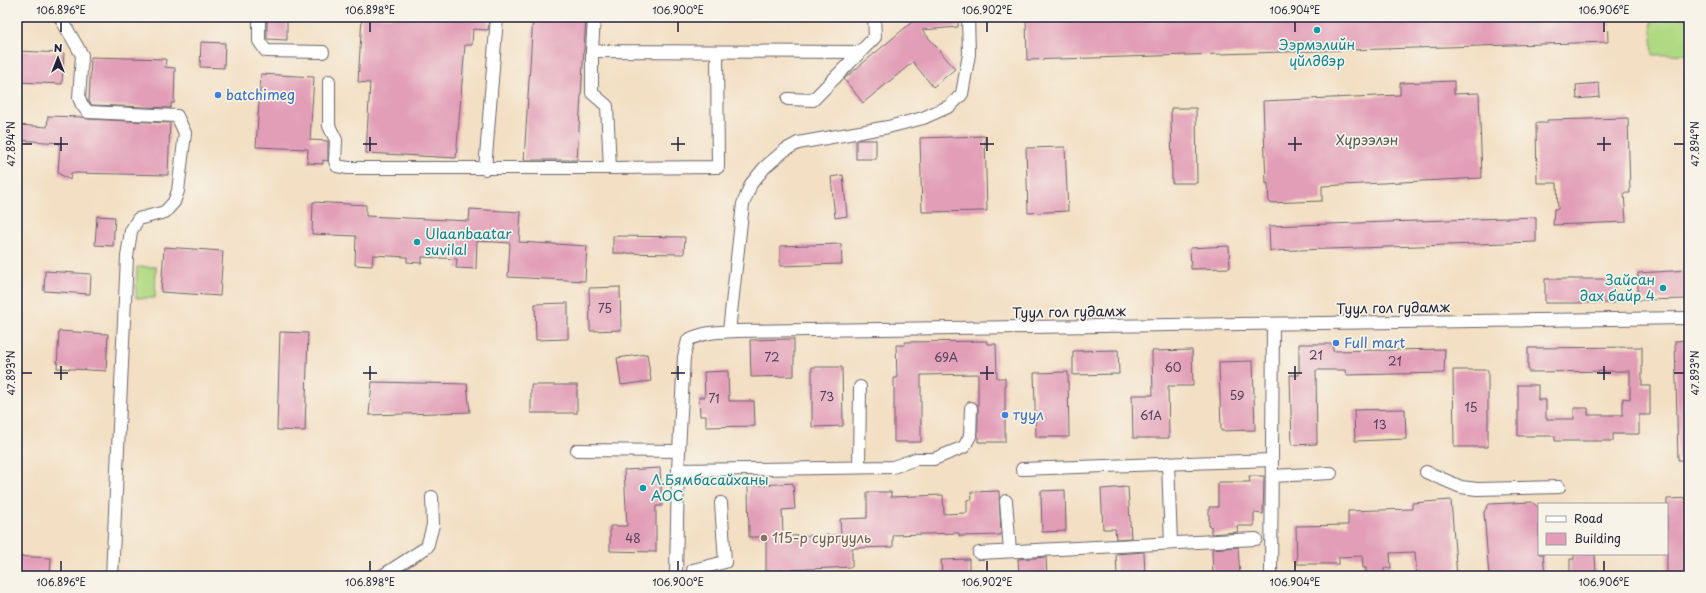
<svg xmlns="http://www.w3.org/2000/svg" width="1706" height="593" font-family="'Playpen Sans',sans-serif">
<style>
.green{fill:#b0d983;stroke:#697e5f}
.building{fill:#e29eb7}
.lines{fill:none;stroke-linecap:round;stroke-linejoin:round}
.street-casing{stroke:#6b646b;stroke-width:14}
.street{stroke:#fff;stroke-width:12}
.ticks{fill:none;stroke:#22223b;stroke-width:1.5}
.culture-dot{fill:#0f9aa8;stroke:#f7f3e8;stroke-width:1.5}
.shop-dot{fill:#3f7fe0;stroke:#f7f3e8;stroke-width:1.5}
.education-dot{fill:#8d6e63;stroke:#f7f3e8;stroke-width:1.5}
.labels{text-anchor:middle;stroke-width:3.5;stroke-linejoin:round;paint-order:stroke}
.number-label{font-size:12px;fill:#52415a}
.culture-label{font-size:14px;fill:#0d838f;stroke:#f7f3e8;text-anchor:start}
.shop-label{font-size:14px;fill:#366cbe;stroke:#f7f3e8;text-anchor:start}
.park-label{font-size:14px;fill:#4d5951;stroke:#f7f3e8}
.street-label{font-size:14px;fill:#22223b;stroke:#f7f3e8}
.education-label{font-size:14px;fill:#785e54;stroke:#f7f3e8;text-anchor:start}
.neatline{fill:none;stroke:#22223b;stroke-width:1.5}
.ticks-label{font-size:10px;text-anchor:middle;fill:#22223b}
</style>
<rect width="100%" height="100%" fill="#f7f3e8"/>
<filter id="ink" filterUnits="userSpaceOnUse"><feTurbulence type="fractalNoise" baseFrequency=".025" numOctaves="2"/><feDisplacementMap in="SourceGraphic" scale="8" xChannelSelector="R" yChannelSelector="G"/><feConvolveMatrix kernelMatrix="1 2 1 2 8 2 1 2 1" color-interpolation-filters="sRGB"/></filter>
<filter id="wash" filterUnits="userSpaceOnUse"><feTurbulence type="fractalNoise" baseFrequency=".012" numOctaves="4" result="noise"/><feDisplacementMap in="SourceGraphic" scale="16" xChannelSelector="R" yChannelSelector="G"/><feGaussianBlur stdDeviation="0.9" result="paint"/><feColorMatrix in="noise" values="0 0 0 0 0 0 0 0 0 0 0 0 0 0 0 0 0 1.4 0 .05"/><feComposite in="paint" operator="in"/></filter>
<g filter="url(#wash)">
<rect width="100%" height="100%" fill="#f3dfc3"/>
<g class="green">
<polygon points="1651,17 1689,17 1689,54 1653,55"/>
<polygon points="137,267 156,267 155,298 136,298"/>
</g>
<g id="blocks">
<g class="building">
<polygon points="267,17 287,17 287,40 267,39"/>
<polygon points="362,17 489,17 488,30 473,29 472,45 465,45 456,158 366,153 370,83 358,82"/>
<polygon points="533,17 586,17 577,160 524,160"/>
<polygon points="918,17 958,17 958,27 922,30 955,69 933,87 913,62 863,103 844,79"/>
<polygon points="1026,17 1607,17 1608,42 1027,60"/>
<polygon points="201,42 225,43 224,68 200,67"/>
<polygon points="17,51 64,53 62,84 17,82"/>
<polygon points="91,57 166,59 165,67 175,68 174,103 171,103 171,108 92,105 89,102"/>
<polygon points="261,74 314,77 310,140 328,141 328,161 323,160 323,164 307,163 308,149 256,147"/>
<polygon points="1454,81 1454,94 1479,93 1482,178 1322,186 1322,201 1269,203 1268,183 1266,184 1263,101 1400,95 1400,83"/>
<polygon points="1599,83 1600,97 1577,99 1576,85"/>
<polygon points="1171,108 1196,108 1197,183 1172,183"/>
<polygon points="48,116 83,117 88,119 170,123 168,175 71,173 70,180 58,173 60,143 17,140 18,125 47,127"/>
<polygon points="1628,118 1630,193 1624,193 1626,222 1553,225 1554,209 1558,209 1557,183 1537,183 1536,123 1547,123 1547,120"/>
<polygon points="985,136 987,211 922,212 920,138"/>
<rect x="856" y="140" width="20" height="19"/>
<polygon points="1065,147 1068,211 1028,213 1026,148"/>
<polygon points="843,175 847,216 835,218 831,177"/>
<polygon points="313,202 366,205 366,216 469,221 470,209 521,212 519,242 587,246 585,281 508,277 510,243 477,241 476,269 456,268 457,259 422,257 422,263 407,262 407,257 373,255 372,266 355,265 356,236 312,234"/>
<polygon points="97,216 115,217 113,246 95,245"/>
<polygon points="1536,217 1536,242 1270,251 1269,226"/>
<polygon points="613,236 685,237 684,254 613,253"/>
<polygon points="841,244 842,264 780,266 780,246"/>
<polygon points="1229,246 1230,268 1191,269 1190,248"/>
<polygon points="164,247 223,251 220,296 161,292"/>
<polygon points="1689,270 1689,299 1638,300 1638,273"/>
<polygon points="45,271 91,274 90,294 44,291"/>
<rect x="1545" y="279" width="69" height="24"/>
<polygon points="620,287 621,330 590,331 589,288"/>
<polygon points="568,303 568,339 536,340 535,304"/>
<polygon points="59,331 108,334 106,371 57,368"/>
<polygon points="280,332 308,333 305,431 277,430"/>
<polygon points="794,339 794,376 751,377 750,340"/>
<polygon points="1689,340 1689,460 1678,460 1675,341"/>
<polygon points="987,341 987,344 996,344 997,378 1005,378 1005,442 978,442 978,374 921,375 921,442 894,442 894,378 897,378 896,345 905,345 905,342"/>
<polygon points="1299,344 1333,344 1333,351 1445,349 1444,373 1346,375 1345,370 1316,370 1317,444 1292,445 1290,375 1299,375"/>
<polygon points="1642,347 1642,386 1650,386 1650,415 1639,415 1639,434 1613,434 1613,441 1555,441 1555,436 1518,436 1518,385 1538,385 1538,400 1546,400 1546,419 1574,419 1574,408 1588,408 1588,415 1623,415 1623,398 1630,399 1630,371 1528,372 1528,348"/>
<polygon points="1118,350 1119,374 1073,375 1073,351"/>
<polygon points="1192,350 1193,386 1168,386 1169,438 1133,438 1132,395 1153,395 1152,351"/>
<polygon points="647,354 651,381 621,385 617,358"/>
<polygon points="1253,361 1255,430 1221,431 1219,362"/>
<polygon points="812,367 842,367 843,426 812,427"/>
<polygon points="1453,370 1488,370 1488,447 1454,447"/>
<polygon points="728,371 729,401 754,401 755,426 706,427 706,416 700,416 699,397 705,397 704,372"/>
<polygon points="1068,372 1069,437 1036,437 1034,373"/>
<polygon points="372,382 467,384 470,412 369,415"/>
<rect x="531" y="385" width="46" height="28"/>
<polygon points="1405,409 1406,439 1355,441 1354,410"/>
<polygon points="660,468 662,506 656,506 656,552 610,551 610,526 627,526 624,470"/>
<polygon points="1249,476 1264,476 1263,514 1254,513 1254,526 1237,526 1238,532 1211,534 1211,526 1209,526 1209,507 1218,507 1218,482 1250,482"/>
<polygon points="793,483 795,509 782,510 783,536 841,535 840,519 867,518 867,492 891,492 891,497 943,495 944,514 967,513 967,500 972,499 971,492 999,491 1001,535 959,536 959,533 893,535 893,547 852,548 852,567 766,571 766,537 749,537 748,486"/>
<polygon points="1128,487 1131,538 1116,539 1115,529 1103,529 1101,489"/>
<polygon points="1065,490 1066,531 1042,532 1041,491"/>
<polygon points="1689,498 1689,576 1667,576 1667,499"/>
<polygon points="1451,500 1457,576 1417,576 1415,552 1390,553 1391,568 1384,568 1384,574 1366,574 1366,568 1363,568 1362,556 1339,557 1339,564 1297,564 1296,526 1348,525 1348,511 1412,509 1412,503"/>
<polygon points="1532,502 1539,508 1539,554 1543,554 1545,576 1489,576 1484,512 1489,504"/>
<polygon points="1238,547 1240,576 1213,576 1212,549"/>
<polygon points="1144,552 1145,576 1117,576 1116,554"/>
<polygon points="1574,554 1595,554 1596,576 1570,575 1570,559 1574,559"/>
<polygon points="17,556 51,558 50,576 17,576"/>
<polygon points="1046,557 1047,576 1019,576 1018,559"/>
<polygon points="969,559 969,576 942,576 941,560"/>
</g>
</g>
</g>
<g filter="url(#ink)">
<use href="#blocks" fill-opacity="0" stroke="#6b646b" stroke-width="1"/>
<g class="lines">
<g class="street-casing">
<g id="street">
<polyline points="60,17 82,55 79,98 82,105 88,112 177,116 185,133 178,191 174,202 165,212 138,219 131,231 127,257 112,576"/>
<polyline points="259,17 259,41 266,51 323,52"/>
<polyline points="594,17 592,51 860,52"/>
<polyline points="592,51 592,93 607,106 610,168 718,167 717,52"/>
<polyline points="329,81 329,126 336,140 335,161 337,166 348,168 610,168"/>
<polyline points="788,99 813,100 875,37 874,17"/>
<polyline points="485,169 497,17"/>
<polyline points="729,331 743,204 751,184 765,167 785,150 798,143 888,127 923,118 950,106 962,94 969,54 968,17"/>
<polyline points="577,450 679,451"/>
<polyline points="1168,463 1171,543"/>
<polyline points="859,467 860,387"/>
<polyline points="1022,469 1272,460"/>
<polyline points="678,470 893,467 916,459 934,459 964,447 970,436 971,408"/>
<polyline points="1426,472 1461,487 1477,489 1559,487"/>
<polyline points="1272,476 1331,473"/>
<polyline points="1006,501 1010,551"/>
<polyline points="979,553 1256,539"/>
<polyline points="382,576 427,547 433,525 432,497"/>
<path d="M676,576l2,-106 6,-113 4,-17c15,-8 31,-8 48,-9l953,-13"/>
<polyline points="693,576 693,570 725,562 721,503"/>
<polyline points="1271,576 1273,324"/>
</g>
</g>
<use href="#street" class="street"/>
</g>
</g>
<path class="ticks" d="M61,22v10M370,22v10M678,22v10M987,22v10M1295,22v10M1604,22v10M61,137v14M370,137v14M678,137v14M987,137v14M1295,137v14M1604,137v14M22,144h10M54,144h14M363,144h14M671,144h14M980,144h14M1288,144h14M1597,144h14M1674,144h10M61,366v14M370,366v14M678,366v14M987,366v14M1295,366v14M1604,366v14M22,373h10M54,373h14M363,373h14M671,373h14M980,373h14M1288,373h14M1597,373h14M1674,373h10M61,561v10M370,561v10M678,561v10M987,561v10M1295,561v10M1604,561v10"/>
<g class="culture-dot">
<circle cx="1317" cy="30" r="4"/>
<circle cx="417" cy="242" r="4"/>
<circle cx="1663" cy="288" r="4"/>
<circle cx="643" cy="488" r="4"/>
</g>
<g class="shop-dot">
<circle cx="218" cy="95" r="4"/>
<circle cx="1336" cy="343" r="4"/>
<circle cx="1005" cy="415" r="4"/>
</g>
<circle class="education-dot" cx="764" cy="538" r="4"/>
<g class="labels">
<g class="number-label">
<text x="605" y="313">75</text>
<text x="1316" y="360">21</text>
<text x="772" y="362">72</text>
<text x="946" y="362">69А</text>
<text x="1395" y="366">21</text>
<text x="1173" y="372">60</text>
<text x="1237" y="400">59</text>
<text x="827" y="401">73</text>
<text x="714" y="403">71</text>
<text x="1471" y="412">15</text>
<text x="1151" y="420">61A</text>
<text x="1380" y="429">13</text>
<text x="633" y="543">48</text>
</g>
<g class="culture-label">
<text x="1317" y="50" text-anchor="middle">Ээрмэлийн<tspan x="1317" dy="16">үйлдвэр</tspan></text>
<text x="425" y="239">Ulaanbaatar<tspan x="425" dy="16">suvilal</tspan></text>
<text x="1655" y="285" text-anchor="end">Зайсан<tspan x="1655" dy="16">дах байр 4</tspan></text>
<text x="651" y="485">Л.Бямбасайханы<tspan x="651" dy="16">АОС</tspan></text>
</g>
<g class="shop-label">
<text x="226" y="100">batchimeg</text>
<text x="1344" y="348">Full mart</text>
<text x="1013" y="420">туул</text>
</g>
<g class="park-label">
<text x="1367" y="145">Хүрээлэн</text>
</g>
<g class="street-label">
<text transform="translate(1393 308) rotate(-1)" y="5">Туул гол гудамж</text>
<text transform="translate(1069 312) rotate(-1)" y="5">Туул гол гудамж</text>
</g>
<g class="education-label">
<text x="772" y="543">115-р сургууль</text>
</g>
</g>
<rect width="1706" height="593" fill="none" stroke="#f7f3e8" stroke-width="44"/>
<rect x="1538" y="503" width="130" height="52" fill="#f7f3e8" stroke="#a29fa3"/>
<rect x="1546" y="516" width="20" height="6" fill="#ffffff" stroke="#a29fa3"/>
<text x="1574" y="523" font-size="12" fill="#22223b">Road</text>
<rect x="1546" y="533" width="20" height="12" fill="#e29eb7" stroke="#a29fa3"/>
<text x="1574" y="543" font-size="12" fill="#22223b">Building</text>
<g transform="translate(58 58)" stroke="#f7f3e8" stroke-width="3" paint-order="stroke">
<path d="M0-3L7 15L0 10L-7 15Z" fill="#22223b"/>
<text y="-6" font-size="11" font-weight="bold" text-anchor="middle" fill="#22223b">N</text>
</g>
<rect x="22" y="22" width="1662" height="549" class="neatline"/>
<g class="ticks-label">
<text x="61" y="14">106.896°E</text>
<text x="370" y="14">106.898°E</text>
<text x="678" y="14">106.900°E</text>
<text x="987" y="14">106.902°E</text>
<text x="1295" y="14">106.904°E</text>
<text x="1604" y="14">106.906°E</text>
<text transform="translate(11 144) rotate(-90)" y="4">47.894°N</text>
<text transform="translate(1695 144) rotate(-90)" y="4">47.894°N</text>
<text transform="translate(11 373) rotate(-90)" y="4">47.893°N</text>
<text transform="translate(1695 373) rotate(-90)" y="4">47.893°N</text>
<text x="61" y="586">106.896°E</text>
<text x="370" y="586">106.898°E</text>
<text x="678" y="586">106.900°E</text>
<text x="987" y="586">106.902°E</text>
<text x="1295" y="586">106.904°E</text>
<text x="1604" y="586">106.906°E</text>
</g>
</svg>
